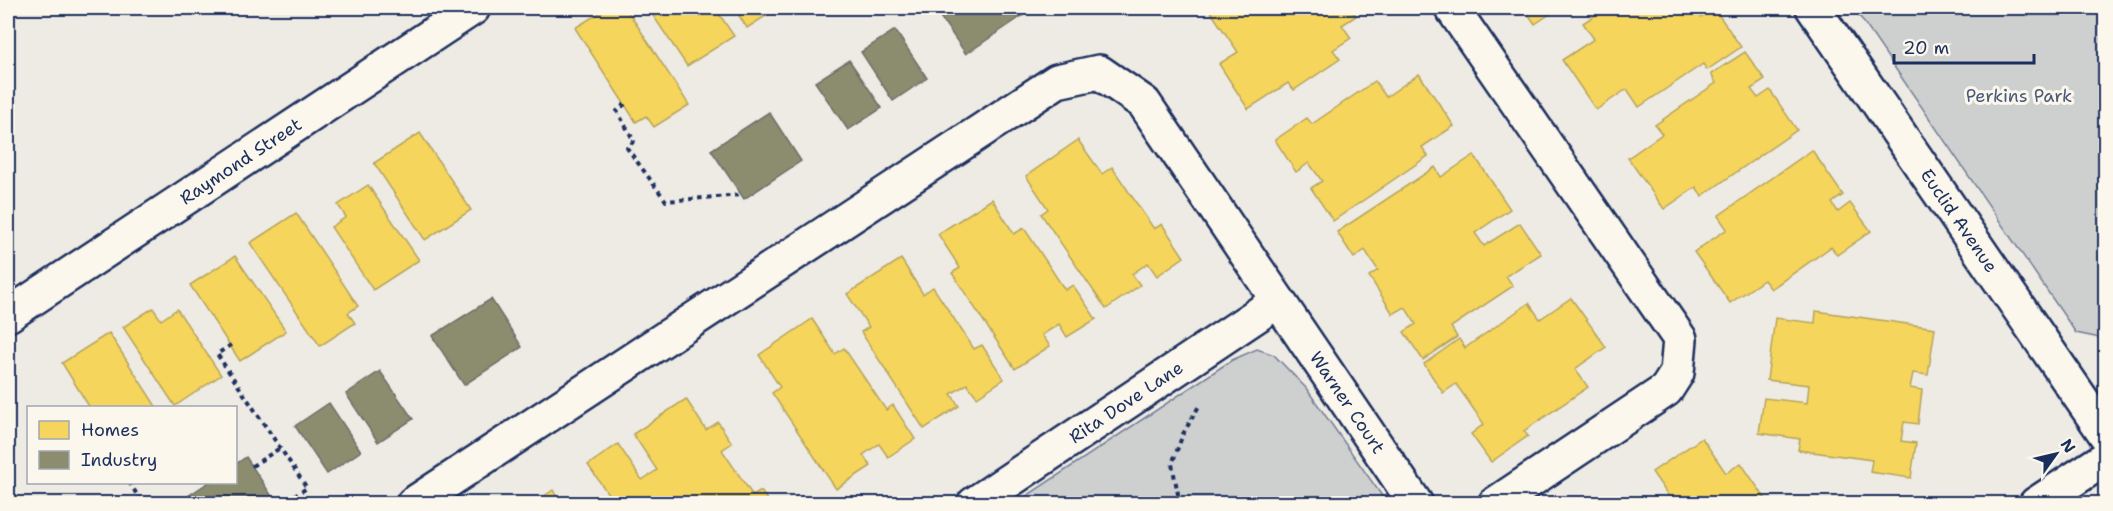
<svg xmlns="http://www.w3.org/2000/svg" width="2113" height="511" font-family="'Shantell Sans',sans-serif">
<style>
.green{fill:#cecfcf;stroke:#747f96;stroke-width:1.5}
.homes{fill:#f6d55c;stroke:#b4a35d;stroke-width:1.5}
.industry{fill:#8c8c6e;stroke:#6a7069;stroke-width:1.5}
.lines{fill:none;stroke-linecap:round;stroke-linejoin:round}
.minor-casing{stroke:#1b2f5e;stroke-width:38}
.path{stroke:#1b2f5e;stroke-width:4;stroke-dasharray:4.5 4.5;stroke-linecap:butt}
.minor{stroke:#fbf7ec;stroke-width:33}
.labels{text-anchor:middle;stroke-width:6;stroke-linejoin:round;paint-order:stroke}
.park-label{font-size:18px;fill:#48577a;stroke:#fbf7ec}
.street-label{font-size:18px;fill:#1b2f5e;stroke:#fbf7ec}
</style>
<rect width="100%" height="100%" fill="#eeebe4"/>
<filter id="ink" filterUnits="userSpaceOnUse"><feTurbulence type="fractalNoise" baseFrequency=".0167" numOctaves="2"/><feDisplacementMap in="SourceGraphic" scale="12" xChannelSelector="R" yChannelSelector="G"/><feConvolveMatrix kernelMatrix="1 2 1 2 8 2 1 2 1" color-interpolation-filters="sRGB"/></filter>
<g filter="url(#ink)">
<g class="green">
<polygon points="1854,8 2105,8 2105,339 2076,333"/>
<polygon points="1257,349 1274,355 1306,388 1387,503 1016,503 1232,360"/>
</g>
<g class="homes">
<polygon points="607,8 626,8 689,105 654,127 646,116 636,122 575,28"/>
<polygon points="648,8 715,8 734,36 687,66"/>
<polygon points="734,8 778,8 747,28"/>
<polygon points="1208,8 1350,8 1356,16 1342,25 1351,38 1333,50 1340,59 1294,90 1288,83 1248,109 1219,64 1238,52"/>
<polygon points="1524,8 1559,8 1535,24"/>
<polygon points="1606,8 1696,8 1701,17 1714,8 1741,47 1707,70 1703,64 1639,107 1627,89 1596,110 1562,60 1594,39 1583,23"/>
<polygon points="1745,52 1765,80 1751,89 1758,98 1770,90 1797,130 1702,196 1696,187 1664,209 1628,158 1662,134 1655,125 1716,83 1711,74"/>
<polygon points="1419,74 1454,126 1422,147 1428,156 1333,221 1311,188 1322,181 1309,163 1296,172 1275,140 1307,118 1312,124 1375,81 1386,97"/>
<polygon points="420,133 471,210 425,240 374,163"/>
<polygon points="1078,140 1102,174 1112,167 1154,229 1162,224 1184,257 1157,276 1148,263 1132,274 1140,285 1106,309 1041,214 1048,209 1026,176"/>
<polygon points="1812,150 1843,195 1832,203 1838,212 1850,203 1871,231 1837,255 1831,247 1771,289 1764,280 1730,303 1694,252 1727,229 1718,216"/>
<polygon points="1474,155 1510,209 1475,233 1484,246 1520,223 1541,254 1506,276 1513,286 1451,327 1457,337 1423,360 1404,332 1416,324 1405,307 1393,314 1369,276 1378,270 1365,250 1354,258 1337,232 1435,167 1441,177"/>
<polygon points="368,185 419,260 373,290 331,227 346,217 338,205"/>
<polygon points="992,199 1014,234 1024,228 1065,290 1073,285 1096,319 1067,337 1059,324 1042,335 1050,346 1015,369 952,273 960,268 938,234"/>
<polygon points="296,213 358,306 348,313 355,323 320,346 250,243"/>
<polygon points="235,256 286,331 240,361 190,285"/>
<polygon points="901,259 923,294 933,287 974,349 982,345 1004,379 977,397 967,384 951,394 959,406 924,429 861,332 869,327 847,294"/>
<polygon points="1571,298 1606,347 1575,369 1588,387 1524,431 1528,436 1491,462 1471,434 1484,424 1456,384 1443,393 1424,364 1459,339 1465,348 1529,303 1540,319"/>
<polygon points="153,308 161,320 177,309 221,375 175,406 123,327"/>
<polygon points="1816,311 1935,328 1928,375 1913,373 1910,388 1922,390 1918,424 1904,422 1901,441 1916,443 1911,478 1870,472 1872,460 1798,450 1800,439 1759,433 1764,398 1807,403 1809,385 1767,380 1775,318 1815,323"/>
<polygon points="812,319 835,354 844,348 886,410 893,405 915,439 888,457 879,444 863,455 871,466 836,489 772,393 780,387 759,355"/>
<polygon points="109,333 157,408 90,408 62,363"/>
<polygon points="686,399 706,430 718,422 732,443 722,450 753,496 761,491 770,504 604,504 611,498 588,465 618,444 642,480 657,470 633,434"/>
<polygon points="1702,438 1726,473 1741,463 1769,504 1674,504 1652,472"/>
<polygon points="553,490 561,504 533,504 540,499"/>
</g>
<g class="industry">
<polygon points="934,8 1016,8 1022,16 966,54"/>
<polygon points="895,30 927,78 893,101 861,52"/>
<polygon points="849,60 882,108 848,130 815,82"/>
<polygon points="769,112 801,161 744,199 711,150"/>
<polygon points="491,299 522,347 464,385 432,336"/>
<polygon points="380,371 413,419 378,442 346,394"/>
<polygon points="329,403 361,451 327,474 295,426"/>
<polygon points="246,457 277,504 193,504 188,496 209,482 236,482 236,464"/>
</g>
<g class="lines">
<g class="minor-casing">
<g id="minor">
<polyline points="1452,8 1680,339 1677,373 1666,390 1495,504"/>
<path id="s1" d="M1813,8l293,427"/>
<path id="s2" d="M8,315l465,-307"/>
<path id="s3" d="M413,504l644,-423 42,-9 45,31 272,401"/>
<path id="s4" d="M974,504l304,-203"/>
<polyline points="2036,504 2106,458"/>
</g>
</g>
<g class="path">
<polyline points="625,104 617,111 634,141 627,148 666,201 741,195"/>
<polyline points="231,345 217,354 307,488 281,504"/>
<polyline points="252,466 280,448"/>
<polyline points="129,482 143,504"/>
<polyline points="1180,504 1172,464 1183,434 1199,406"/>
</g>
<use href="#minor" class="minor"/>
</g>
</g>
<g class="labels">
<g class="park-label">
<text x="2019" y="102">Perkins Park</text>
</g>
<g class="street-label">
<text dy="6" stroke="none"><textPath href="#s2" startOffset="279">Raymond Street</textPath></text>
<text dy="6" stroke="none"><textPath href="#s1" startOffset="258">Euclid Avenue</textPath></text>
<text dy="6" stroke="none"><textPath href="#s4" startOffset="183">Rita Dove Lane</textPath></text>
<text dy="6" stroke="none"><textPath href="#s3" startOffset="1230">Warner Court</textPath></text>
</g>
</g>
<rect width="2113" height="511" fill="none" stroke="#fbf7ec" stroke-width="30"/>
<rect x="15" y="15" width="2083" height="481" fill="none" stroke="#1b2f5e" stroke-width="2" filter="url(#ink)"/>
<rect x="27" y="406" width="210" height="78" fill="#fbf7ec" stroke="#a1a7b3" stroke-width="1.5"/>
<rect x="39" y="421" width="30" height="18" fill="#f6d55c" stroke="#a1a7b3" stroke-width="1.5"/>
<text x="81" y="436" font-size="18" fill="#1b2f5e">Homes</text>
<rect x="39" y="451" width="30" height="18" fill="#8c8c6e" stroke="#a1a7b3" stroke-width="1.5"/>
<text x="81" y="466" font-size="18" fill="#1b2f5e">Industry</text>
<g transform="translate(2056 454) rotate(56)" stroke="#fbf7ec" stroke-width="4.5" paint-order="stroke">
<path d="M0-4.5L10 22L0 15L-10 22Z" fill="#1b2f5e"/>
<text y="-9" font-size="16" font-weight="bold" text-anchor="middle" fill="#1b2f5e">N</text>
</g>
<path d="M1894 54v9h140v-9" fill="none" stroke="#1b2f5e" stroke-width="3"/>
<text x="1903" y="54" font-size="18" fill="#1b2f5e" stroke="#fbf7ec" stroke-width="4.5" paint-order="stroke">20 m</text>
</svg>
